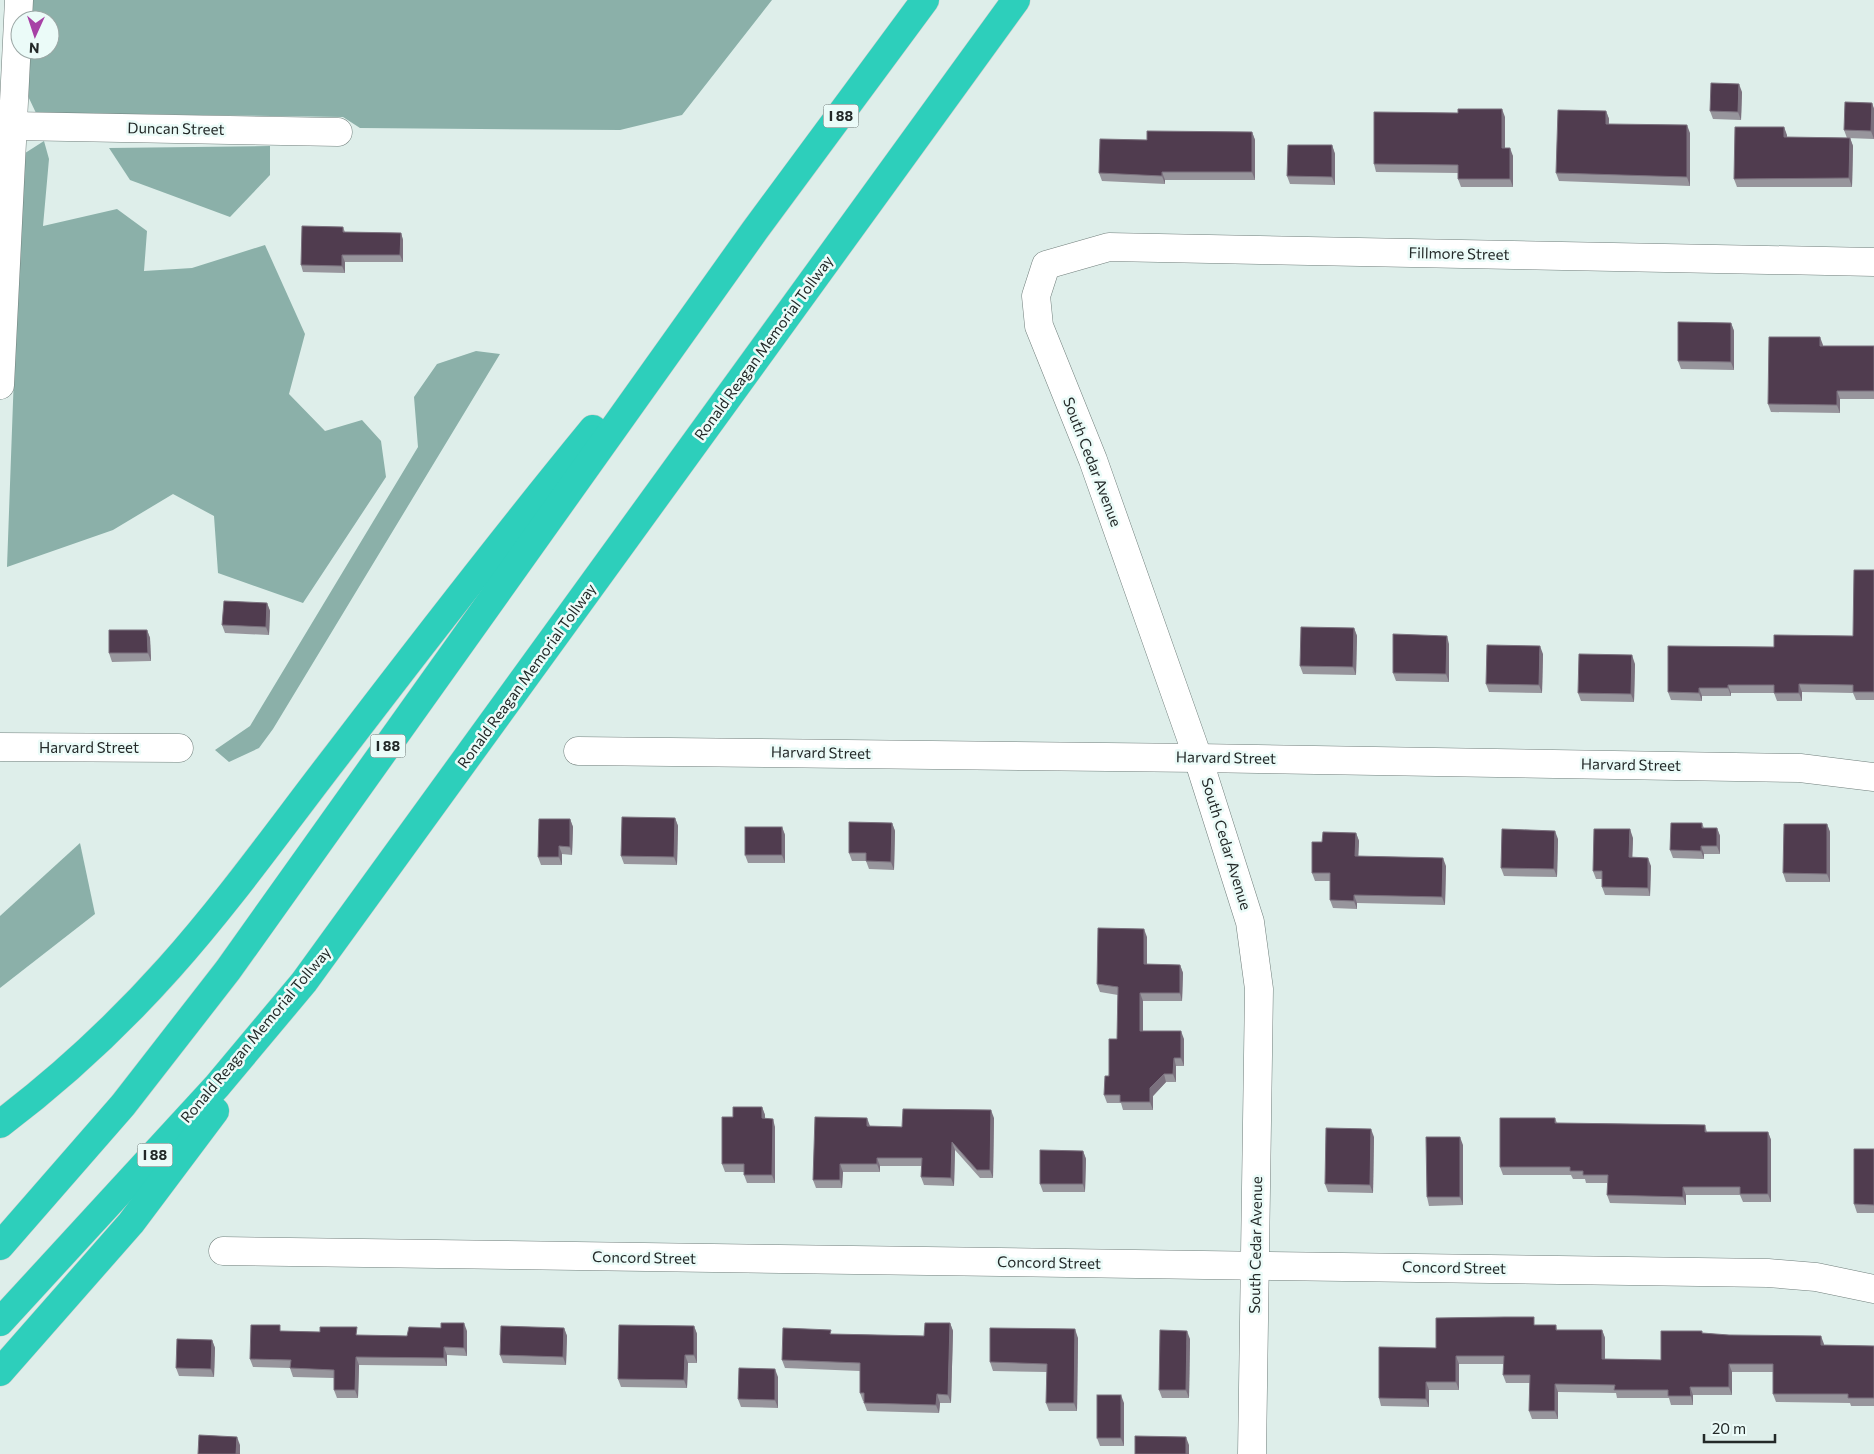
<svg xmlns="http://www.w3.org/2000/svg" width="1874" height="1454" font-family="Commissioner,sans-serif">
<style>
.forest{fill:#8bb0a9}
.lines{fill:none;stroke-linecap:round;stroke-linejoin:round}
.minor-casing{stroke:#717f7c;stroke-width:29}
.highway-casing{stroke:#cacccb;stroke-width:29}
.minor{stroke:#fff;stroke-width:28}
.highway{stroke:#2dcfbb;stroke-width:28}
.wall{fill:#97959c}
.shaded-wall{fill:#7b717e}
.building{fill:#503c4f;stroke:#7b717e}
.labels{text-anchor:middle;stroke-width:5;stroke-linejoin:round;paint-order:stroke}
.shield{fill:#ebfbf8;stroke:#5f6866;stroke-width:1}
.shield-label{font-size:14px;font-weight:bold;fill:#232928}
.street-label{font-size:15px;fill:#232928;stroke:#ebfbf8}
</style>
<rect width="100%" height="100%" fill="#deeeea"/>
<g class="forest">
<polygon points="30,0 772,0 682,115 620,130 360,128 343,117 36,113 27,94 28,50 50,50 50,20 29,20"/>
<polygon points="44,141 49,159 43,226 117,209 147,231 144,271 192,268 265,245 305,334 289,394 325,431 362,420 381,441 386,477 303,603 218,573 214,516 173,494 113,530 7,567 22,155"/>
<polygon points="270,146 270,175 230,217 130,180 109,148"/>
<polygon points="476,351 500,354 273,729 259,748 229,762 215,750 250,726 418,447 414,397 437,364"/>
<polygon points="80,843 95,914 0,988 0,916"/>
</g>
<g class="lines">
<g class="minor-casing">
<g id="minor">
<polyline points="13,126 338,132"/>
<polyline points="0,385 19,0"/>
<polyline points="0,747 179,748"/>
<polyline points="578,751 1198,758 1800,768 1874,777"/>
<polyline points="223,1251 1768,1273 1816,1277 1874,1289"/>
<polyline points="1252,1454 1259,989 1250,922 1198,758 1093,460 1039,326 1036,296 1046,265 1109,247 1874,262"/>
</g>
</g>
<g class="highway-casing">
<g id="highway">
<path d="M0,1124c61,-46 118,-99 169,-156 60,-67 113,-142 168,-213 84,-110 168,-219 256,-326"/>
<polyline points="0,1246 123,1105 228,970 755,230 925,0"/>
<polyline points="0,1322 217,1086 304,982 1016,0"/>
<polyline points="0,1372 131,1223 215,1111"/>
</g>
</g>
<use href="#minor" class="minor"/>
<use href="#highway" class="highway"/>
</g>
<g class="wall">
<polygon points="1742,92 1741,120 1713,119 1710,111"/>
<polygon points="1872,103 1874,109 1874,139 1847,138 1844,130"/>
<polygon points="1606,111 1609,119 1609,124 1690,133 1690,186 1559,181 1556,173"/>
<polygon points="1505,117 1505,148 1513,156 1513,187 1461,187 1458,179 1458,173 1376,172 1374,164"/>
<polygon points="1784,127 1787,137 1850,138 1853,146 1852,187 1737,187 1734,179"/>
<polygon points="1252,132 1255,140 1255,180 1165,180 1165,184 1102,181 1099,173 1147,140"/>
<polygon points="1332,145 1335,154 1335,185 1290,184 1287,176"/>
<polygon points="343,227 345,232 401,233 403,240 403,262 345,262 345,273 303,272 301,265"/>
<polygon points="1731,323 1734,331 1734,370 1681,369 1678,361"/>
<polygon points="1823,346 1874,346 1874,399 1840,399 1840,413 1771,412 1768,404"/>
<polygon points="1874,570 1874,700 1856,700 1853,693 1802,692 1802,701 1777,701 1774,693 1731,693 1731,696 1702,696 1702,701 1671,700 1668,692 1774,647 1853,636"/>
<polygon points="267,603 270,611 269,635 225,633 222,625"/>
<polygon points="1354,628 1357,636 1356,675 1303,674 1300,666"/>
<polygon points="147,630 150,638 151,661 112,662 109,653"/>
<polygon points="1449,644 1449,682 1396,681 1393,673"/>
<polygon points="1543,654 1542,693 1489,692 1486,684"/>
<polygon points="1635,664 1634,702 1581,701 1578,693"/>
<polygon points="675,818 678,826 677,865 624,864 621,856"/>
<polygon points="570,819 573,827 572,855 562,854 562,865 541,865 538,857"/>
<polygon points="892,823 895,831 894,870 869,869 866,861 852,861 849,853"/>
<polygon points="1702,823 1704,828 1717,828 1720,836 1720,854 1704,854 1704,859 1673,858 1670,850"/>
<polygon points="1827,824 1830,832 1830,882 1786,882 1783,873"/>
<polygon points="782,827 785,835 785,863 748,863 745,855"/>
<polygon points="1356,833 1359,841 1358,856 1446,866 1445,905 1357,903 1357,909 1333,908 1330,900 1330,881 1315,881 1312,873 1322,842"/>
<polygon points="1633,838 1632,858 1651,866 1650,896 1605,895 1602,887 1602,879 1596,879 1593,871"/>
<polygon points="1558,839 1557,877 1504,876 1501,868"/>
<polygon points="1147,937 1147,964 1180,965 1183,973 1182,1001 1143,1001 1143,1031 1184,1039 1184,1066 1176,1066 1176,1082 1166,1082 1153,1096 1153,1110 1123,1110 1121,1103 1107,1103 1104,1095 1117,1039 1118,995 1100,992 1097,984"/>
<polygon points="762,1107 765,1115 765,1118 775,1127 775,1183 747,1183 744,1175 744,1172 725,1172 722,1164 733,1117"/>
<polygon points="994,1118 993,1178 980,1178 955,1150 954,1186 924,1185 921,1177 922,1166 880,1166 880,1172 843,1172 842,1188 816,1188 813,1180 870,1126 902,1127"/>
<polygon points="1555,1118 1557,1123 1705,1125 1707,1132 1768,1132 1771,1140 1771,1202 1743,1202 1740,1195 1686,1195 1686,1205 1610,1203 1607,1195 1607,1183 1586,1183 1585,1179 1573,1179 1571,1175 1503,1175 1500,1167"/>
<polygon points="1374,1137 1373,1193 1328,1192 1325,1184"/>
<polygon points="1463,1145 1463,1205 1429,1206 1427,1197"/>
<polygon points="1874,1149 1874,1213 1857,1213 1854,1204"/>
<polygon points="1083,1151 1086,1159 1085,1192 1043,1192 1040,1184"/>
<polygon points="950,1323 953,1331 951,1403 940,1403 939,1413 867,1411 864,1403 864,1401 863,1401 860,1393 860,1371 785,1368 782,1360 832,1334 924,1336"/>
<polygon points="1537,1325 1556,1325 1557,1330 1602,1330 1605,1338 1605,1359 1661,1360 1703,1333 1824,1344 1824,1345 1874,1346 1874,1406 1851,1406 1850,1403 1776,1402 1773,1394 1773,1372 1732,1372 1732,1395 1693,1395 1693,1405 1671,1405 1669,1398 1617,1398 1616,1393 1558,1392 1558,1419 1532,1419 1529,1411 1530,1383 1506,1383 1503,1375 1504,1364 1459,1364 1459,1390 1429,1390 1429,1407 1381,1406 1379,1398 1436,1348"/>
<polygon points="694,1326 697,1334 697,1363 688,1363 687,1388 621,1387 618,1379"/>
<polygon points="564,1328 567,1336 566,1365 503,1363 500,1355"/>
<polygon points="282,1331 359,1335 407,1336 467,1331 467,1356 447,1355 447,1366 359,1365 358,1398 337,1398 334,1390 334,1378 293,1377 290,1368 253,1367 250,1359"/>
<polygon points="1078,1338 1077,1411 1049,1411 1046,1403 1047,1372 993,1371 990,1362"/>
<polygon points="1190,1339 1189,1398 1162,1398 1159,1390"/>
<polygon points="212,1340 215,1348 214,1377 179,1376 176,1368"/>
<polygon points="778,1377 778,1408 741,1407 738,1399"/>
<polygon points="1124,1403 1124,1446 1100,1446 1097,1438"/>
</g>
<g class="shaded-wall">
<polygon points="1739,84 1742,92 1741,120 1738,112"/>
<polygon points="1872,103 1874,109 1874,139 1871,131"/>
<polygon points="1502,109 1505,117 1505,156 1502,148"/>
<polygon points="1606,111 1609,119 1608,132 1606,124"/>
<polygon points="1687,125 1690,133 1690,186 1687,177"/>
<polygon points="1784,127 1787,135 1787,145 1784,137"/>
<polygon points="1252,132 1255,140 1255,180 1252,172"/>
<polygon points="1850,138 1853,146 1852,187 1849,178"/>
<polygon points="1332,145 1335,154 1335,185 1332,177"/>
<polygon points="1510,148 1513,156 1513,187 1510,179"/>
<polygon points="1162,172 1165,180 1165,184 1162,176"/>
<polygon points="401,233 403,240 403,262 400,255"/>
<polygon points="342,255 345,262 345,273 342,266"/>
<polygon points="1731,323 1734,331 1734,370 1731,362"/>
<polygon points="1820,337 1823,345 1823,354 1820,346"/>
<polygon points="1837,391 1840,399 1840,413 1837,405"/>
<polygon points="267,603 270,611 269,635 266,627"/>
<polygon points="1354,628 1357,636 1356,675 1353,667"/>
<polygon points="147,630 150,638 151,661 148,653"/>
<polygon points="1447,636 1449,644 1449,682 1446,674"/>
<polygon points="1540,646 1543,654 1542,693 1539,685"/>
<polygon points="1632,655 1635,664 1634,702 1631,694"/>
<polygon points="1799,684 1802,692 1802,701 1799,693"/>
<polygon points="1728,685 1731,693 1731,696 1728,688"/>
<polygon points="1699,688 1702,696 1702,701 1699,693"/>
<polygon points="675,818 678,826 677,865 674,857"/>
<polygon points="570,819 573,827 572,855 570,847"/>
<polygon points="892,823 895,831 894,870 891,862"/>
<polygon points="1827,824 1830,832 1830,882 1827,874"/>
<polygon points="782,827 785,835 785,863 782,855"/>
<polygon points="1717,828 1720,836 1720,854 1717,846"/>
<polygon points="1630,829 1633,838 1632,866 1629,857"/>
<polygon points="1555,831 1558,839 1557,877 1554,869"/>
<polygon points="1356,833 1359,841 1358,864 1355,856"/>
<polygon points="559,846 562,854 562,865 559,857"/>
<polygon points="1701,846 1704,854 1704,859 1701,851"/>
<polygon points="1443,858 1446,866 1445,905 1442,897"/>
<polygon points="1648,858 1651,866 1650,896 1648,888"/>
<polygon points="1354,895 1357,903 1357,909 1354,901"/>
<polygon points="1144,929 1147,937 1147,972 1144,964"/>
<polygon points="1180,965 1183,973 1182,1001 1180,993"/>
<polygon points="1140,993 1143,1001 1143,1039 1140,1031"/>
<polygon points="1181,1031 1184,1039 1184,1066 1181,1058"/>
<polygon points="1174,1058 1176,1066 1176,1082 1173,1074"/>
<polygon points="1164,1074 1166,1082 1153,1096 1153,1110 1150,1102 1150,1088"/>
<polygon points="762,1107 765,1115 765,1126 762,1118"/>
<polygon points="991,1110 994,1118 993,1178 990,1170"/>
<polygon points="867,1118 870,1126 870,1134 867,1126"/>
<polygon points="773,1119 775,1127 775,1183 772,1175"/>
<polygon points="1371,1129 1374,1137 1373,1193 1370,1185"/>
<polygon points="1768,1132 1771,1140 1771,1202 1768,1194"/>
<polygon points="1460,1137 1463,1145 1463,1205 1460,1197"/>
<polygon points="952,1142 955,1150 954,1186 951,1178"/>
<polygon points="1083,1151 1086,1159 1085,1192 1083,1184"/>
<polygon points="877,1158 880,1166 880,1172 877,1164"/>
<polygon points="840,1164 843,1172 842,1188 840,1180"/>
<polygon points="1683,1187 1686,1195 1686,1205 1683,1197"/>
<polygon points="464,1323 467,1331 467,1356 464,1348"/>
<polygon points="950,1323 953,1331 951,1403 948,1395"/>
<polygon points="694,1326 697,1334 697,1363 694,1355"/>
<polygon points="564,1328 567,1336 566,1365 563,1357"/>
<polygon points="1075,1329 1078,1338 1077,1411 1074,1403"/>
<polygon points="1602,1330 1605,1338 1605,1368 1602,1359"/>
<polygon points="1187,1331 1190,1339 1189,1398 1186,1390"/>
<polygon points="1821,1336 1824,1344 1823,1353 1821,1345"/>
<polygon points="212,1340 215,1348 214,1377 211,1369"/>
<polygon points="444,1347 447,1355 447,1366 444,1358"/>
<polygon points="685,1355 688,1363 687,1388 684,1380"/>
<polygon points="1456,1356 1459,1364 1459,1390 1456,1382"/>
<polygon points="356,1357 359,1365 358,1398 355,1390"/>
<polygon points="1729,1364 1732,1372 1732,1395 1729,1387"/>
<polygon points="775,1369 778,1377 778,1408 775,1400"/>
<polygon points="1426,1382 1429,1390 1429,1407 1426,1399"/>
<polygon points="1555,1384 1558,1392 1558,1419 1555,1411"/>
<polygon points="1690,1387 1693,1395 1693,1405 1691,1396"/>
<polygon points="937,1394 940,1403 939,1413 936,1405"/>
<polygon points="1121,1395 1124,1403 1124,1446 1121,1438"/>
<polygon points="237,1437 240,1445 240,1454 236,1454"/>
<polygon points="1186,1437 1189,1445 1189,1454 1186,1454"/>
</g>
<g class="building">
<polygon points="1711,83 1739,84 1738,112 1710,111"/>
<polygon points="1845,102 1872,103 1871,131 1844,130"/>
<polygon points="1458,109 1502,109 1502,148 1510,148 1510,179 1458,179 1458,165 1374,164 1374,112 1458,113"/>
<polygon points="1558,110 1606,111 1606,124 1687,125 1687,177 1556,173"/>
<polygon points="1735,127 1784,127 1784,137 1850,138 1849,178 1734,179"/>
<polygon points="1147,131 1252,132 1252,172 1162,172 1162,176 1099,173 1100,139 1147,140"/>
<polygon points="1288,145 1332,145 1332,177 1287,176"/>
<polygon points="302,226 343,227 343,232 401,233 400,255 342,255 342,266 301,265"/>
<polygon points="1678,322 1731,323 1731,362 1678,361"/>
<polygon points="1769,337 1820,337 1820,346 1874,346 1874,391 1837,391 1837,405 1768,404"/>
<polygon points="1854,570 1874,570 1874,692 1853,692 1853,685 1799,684 1799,693 1774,693 1774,685 1728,685 1728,688 1699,688 1699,693 1668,692 1668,646 1774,647 1774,635 1853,636"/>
<polygon points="224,601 267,603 266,627 222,625"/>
<polygon points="1301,627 1354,628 1353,667 1300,666"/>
<polygon points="109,630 147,630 148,653 109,653"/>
<polygon points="1393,634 1447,636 1446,674 1393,673"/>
<polygon points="1487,645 1540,646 1539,685 1486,684"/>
<polygon points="1579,654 1632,655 1631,694 1578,693"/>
<polygon points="622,817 675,818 674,857 621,856"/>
<polygon points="539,819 570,819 570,847 559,846 559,857 538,857"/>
<polygon points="849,822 892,823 891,862 866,861 866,853 849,853"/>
<polygon points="1671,823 1702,823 1702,828 1717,828 1717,846 1701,846 1701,851 1670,850"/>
<polygon points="1784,824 1827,824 1827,874 1783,873"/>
<rect x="745" y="827" width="37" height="28"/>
<polygon points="1502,829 1555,831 1554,869 1501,868"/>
<polygon points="1594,829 1630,829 1629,857 1648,858 1648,888 1602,887 1602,871 1593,871"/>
<polygon points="1323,832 1356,833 1355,856 1443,858 1442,897 1354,895 1354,901 1330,900 1330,873 1312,873 1312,842 1322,842"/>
<polygon points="1098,928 1144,929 1144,964 1180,965 1180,993 1140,993 1140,1031 1181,1031 1181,1058 1174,1058 1173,1074 1164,1074 1150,1088 1150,1102 1120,1102 1120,1095 1104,1095 1105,1076 1109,1076 1109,1039 1117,1039 1118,987 1097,984"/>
<polygon points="733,1107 762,1107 762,1118 773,1119 772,1175 744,1175 744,1164 722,1164 722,1117 733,1117"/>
<polygon points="903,1109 991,1110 990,1170 977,1170 952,1142 951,1178 921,1177 922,1158 877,1158 877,1164 840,1164 840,1180 813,1180 815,1117 867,1118 867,1126 902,1127"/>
<polygon points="1500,1118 1555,1118 1555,1123 1705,1125 1705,1132 1768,1132 1768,1194 1740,1194 1740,1187 1683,1187 1683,1197 1607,1195 1608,1175 1583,1175 1583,1171 1570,1171 1570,1167 1500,1167"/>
<polygon points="1326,1128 1371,1129 1370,1185 1325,1184"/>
<polygon points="1426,1137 1460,1137 1460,1197 1427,1197"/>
<polygon points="1854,1149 1874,1149 1874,1205 1854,1204"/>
<polygon points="1040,1150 1083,1151 1083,1184 1040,1184"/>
<polygon points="1504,1317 1534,1317 1534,1325 1556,1325 1556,1330 1602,1330 1602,1359 1661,1360 1661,1331 1702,1331 1702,1333 1729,1335 1821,1336 1821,1345 1874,1346 1874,1398 1848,1398 1848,1394 1773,1394 1773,1364 1729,1364 1729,1387 1690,1387 1691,1396 1668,1396 1668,1390 1614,1390 1615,1385 1555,1384 1555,1411 1529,1411 1530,1375 1503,1375 1504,1356 1456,1356 1456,1382 1426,1382 1426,1399 1379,1398 1379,1347 1436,1348 1436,1318"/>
<polygon points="441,1323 464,1323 464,1348 444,1347 444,1358 356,1357 355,1390 334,1390 334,1370 290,1368 291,1360 250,1359 251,1325 280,1325 280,1331 320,1332 320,1327 357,1327 356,1335 407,1336 409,1327 441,1328"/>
<polygon points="925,1323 950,1323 948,1395 937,1394 936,1405 864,1403 864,1393 860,1393 860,1363 782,1360 783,1328 831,1330 830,1334 924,1336"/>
<polygon points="619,1325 694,1326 694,1355 685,1355 684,1380 618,1379"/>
<polygon points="501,1326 564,1328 563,1357 500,1355"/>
<polygon points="990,1328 1075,1329 1074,1403 1046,1403 1047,1364 990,1362"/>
<polygon points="1160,1330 1187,1331 1186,1390 1159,1390"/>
<polygon points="177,1339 212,1340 211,1369 176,1368"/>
<polygon points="739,1368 775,1369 775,1400 738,1399"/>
<rect x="1097" y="1395" width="24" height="43"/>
<polygon points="199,1435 237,1437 236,1454 198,1454"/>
<polygon points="1135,1436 1186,1437 1186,1454 1135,1454"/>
</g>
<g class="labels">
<g class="shield">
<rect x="823.5" y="104.5" width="35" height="23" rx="4"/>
<rect x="370.5" y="734.5" width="35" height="23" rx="4"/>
<rect x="137.5" y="1143.5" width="35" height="23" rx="4"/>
</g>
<g class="shield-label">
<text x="841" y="121">I 88</text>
<text x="388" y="751">I 88</text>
<text x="155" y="1160">I 88</text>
</g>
<g class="street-label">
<text transform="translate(176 129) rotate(1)" y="5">Duncan Street</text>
<text transform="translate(1459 254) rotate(1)" y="5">Fillmore Street</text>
<text transform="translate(764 348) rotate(-54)" y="5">Ronald Reagan Memorial Tollway</text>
<text transform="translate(1092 462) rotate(69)" y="5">South Cedar Avenue</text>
<text transform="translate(527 676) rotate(-54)" y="5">Ronald Reagan Memorial Tollway</text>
<text x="89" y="753">Harvard Street</text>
<text transform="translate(821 753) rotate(1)" y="5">Harvard Street</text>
<text transform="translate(1226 758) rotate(1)" y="5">Harvard Street</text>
<text transform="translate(1631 765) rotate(1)" y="5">Harvard Street</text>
<text transform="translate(1226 844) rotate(73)" y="5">South Cedar Avenue</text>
<text transform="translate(256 1035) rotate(-50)" y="5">Ronald Reagan Memorial Tollway</text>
<text transform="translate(1256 1245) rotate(-89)" y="5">South Cedar Avenue</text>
<text transform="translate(644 1258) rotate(1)" y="5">Concord Street</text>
<text transform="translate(1049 1263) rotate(1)" y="5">Concord Street</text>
<text transform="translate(1454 1268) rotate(1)" y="5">Concord Street</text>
</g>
</g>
<g transform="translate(35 35) rotate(183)"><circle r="24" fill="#ebfbf8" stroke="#9ba7a5"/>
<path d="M0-4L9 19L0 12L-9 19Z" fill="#a741a6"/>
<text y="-8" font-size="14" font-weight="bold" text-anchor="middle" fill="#232928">N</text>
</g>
<path d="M1704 1434v8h71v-8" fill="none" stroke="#232928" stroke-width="2.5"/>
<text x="1712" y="1434" font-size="15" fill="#232928" stroke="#ebfbf8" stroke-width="4" paint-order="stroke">20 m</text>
</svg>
